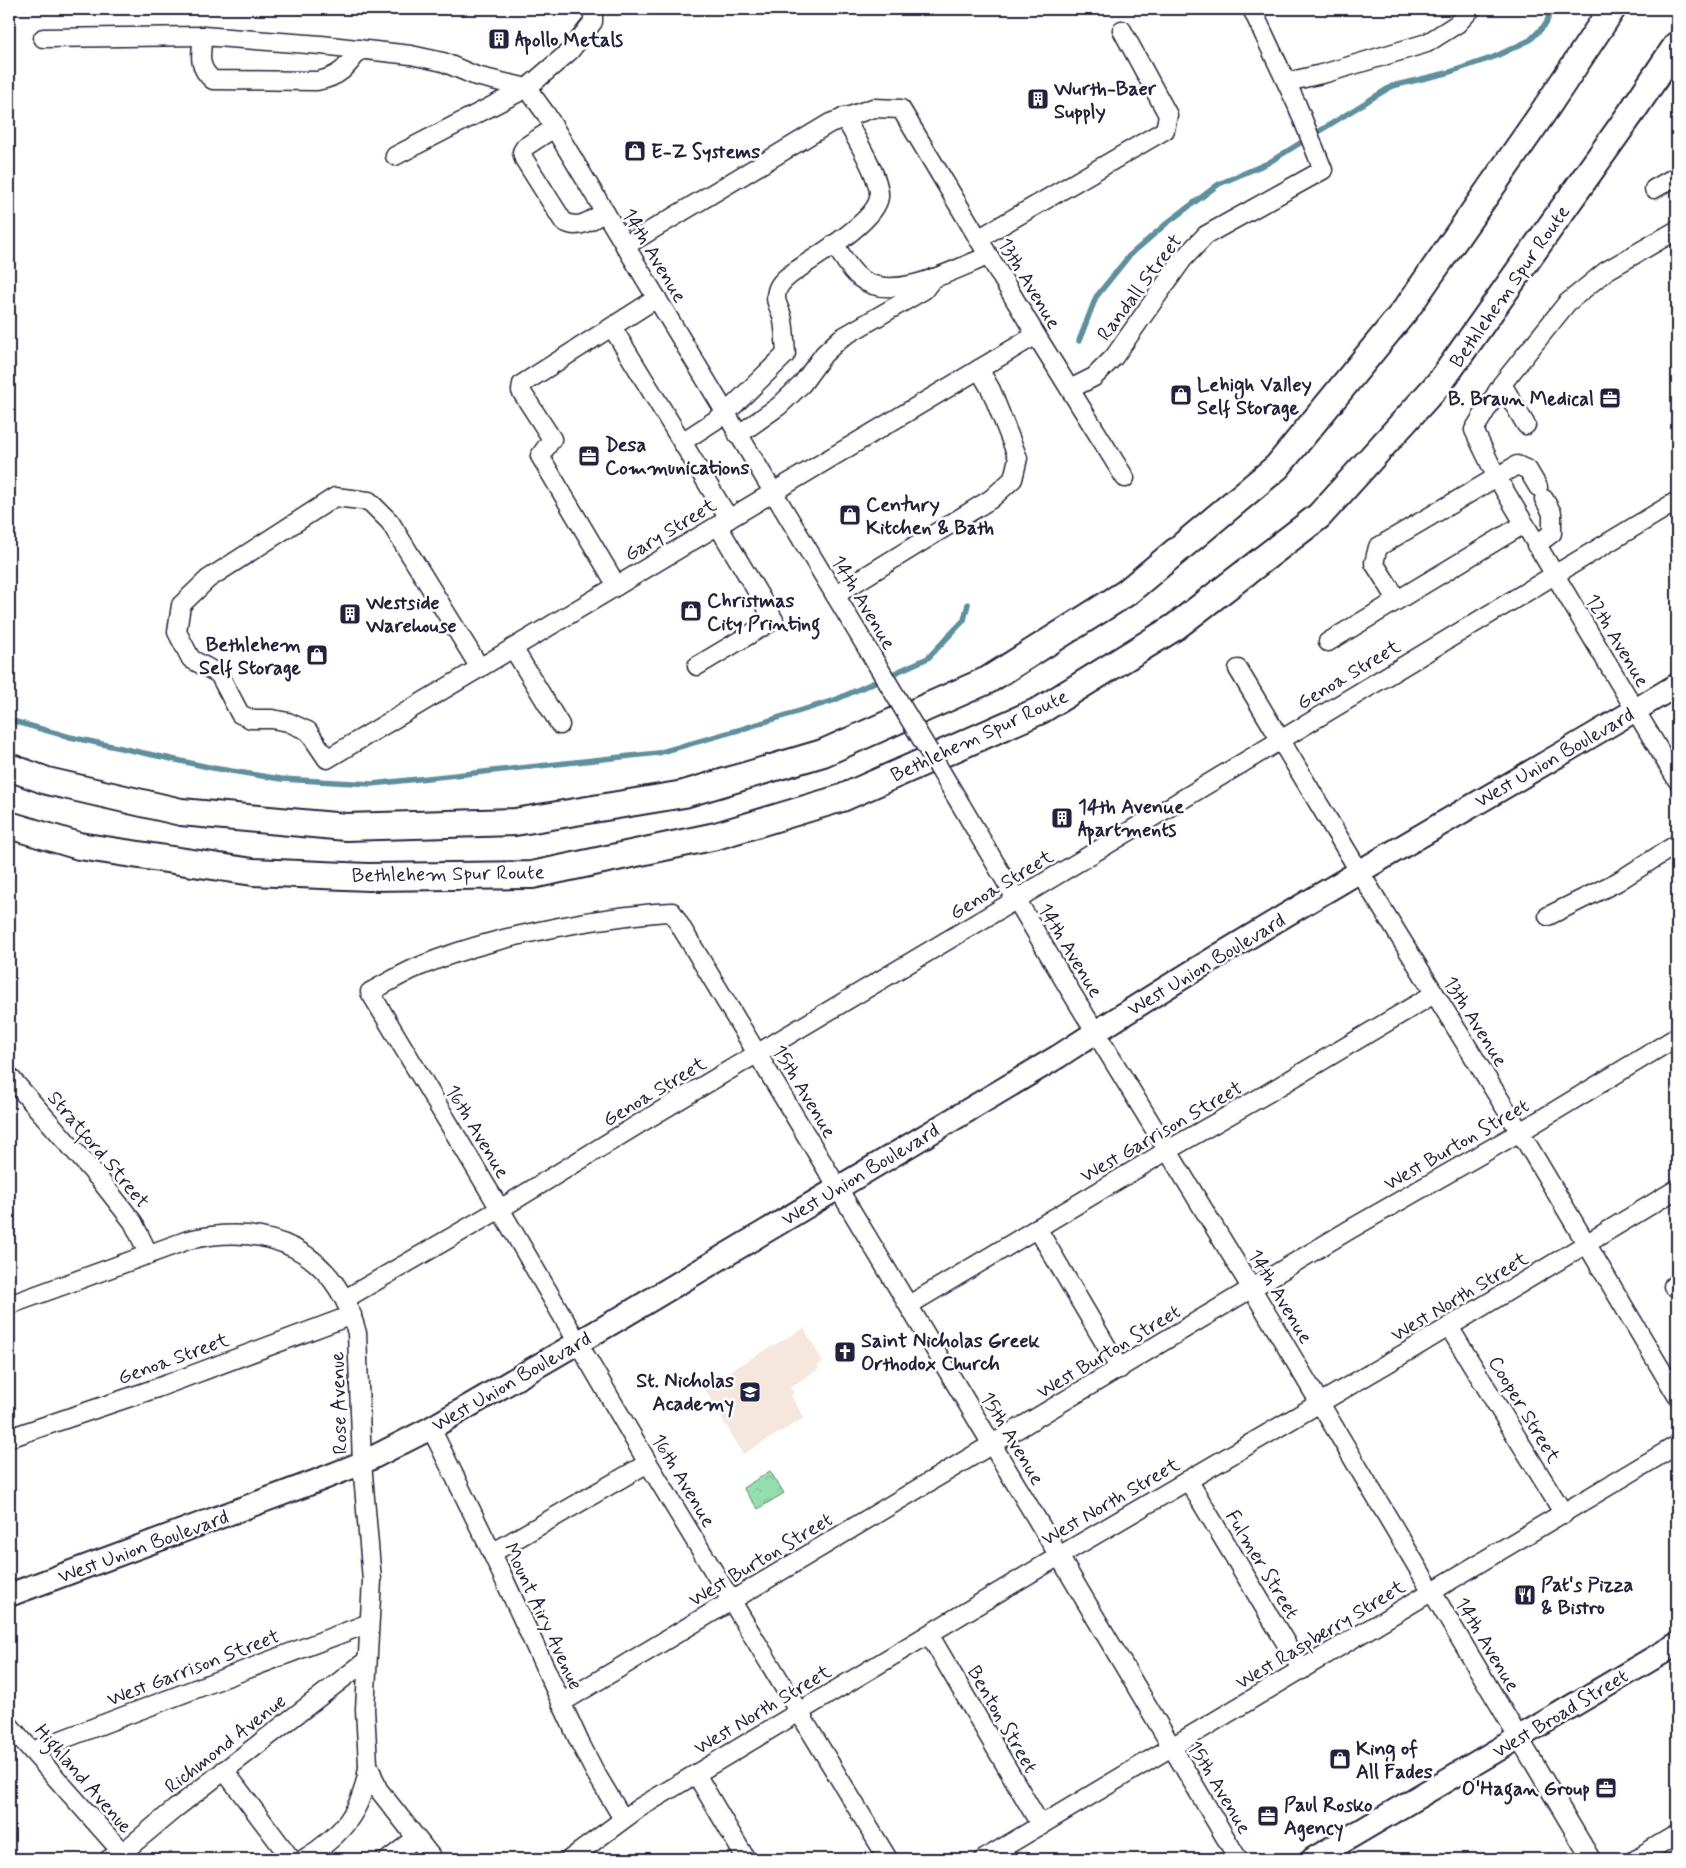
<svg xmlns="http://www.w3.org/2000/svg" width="1686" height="1868" font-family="Mynerve,sans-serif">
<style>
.built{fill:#f5e6de}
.park{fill:url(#park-crowns);stroke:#5c8074}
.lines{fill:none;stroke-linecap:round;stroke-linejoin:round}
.stream{stroke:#5e8f9d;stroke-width:5.5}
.minor-casing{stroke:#22223b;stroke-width:21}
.major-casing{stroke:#22223b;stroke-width:26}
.highway-casing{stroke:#22223b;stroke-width:30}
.minor{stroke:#fff;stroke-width:18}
.major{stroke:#fff;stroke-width:22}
.highway{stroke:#fff;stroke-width:26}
.minor-bridge-casing{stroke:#22223b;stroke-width:21;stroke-linecap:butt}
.minor-bridge{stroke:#fff;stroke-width:18}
.labels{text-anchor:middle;stroke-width:5;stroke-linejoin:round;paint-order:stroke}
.poi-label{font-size:20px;font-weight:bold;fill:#22223b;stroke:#fff;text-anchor:start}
.street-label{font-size:20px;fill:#22223b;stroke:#fff}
</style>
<defs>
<pattern id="park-crowns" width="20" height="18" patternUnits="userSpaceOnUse" patternTransform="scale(1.25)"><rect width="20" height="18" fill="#95dfae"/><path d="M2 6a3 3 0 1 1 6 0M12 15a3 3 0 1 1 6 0" fill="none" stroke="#80bf97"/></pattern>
</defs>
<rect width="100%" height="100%" fill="#fff"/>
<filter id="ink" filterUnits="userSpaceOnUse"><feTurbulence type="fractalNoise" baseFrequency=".02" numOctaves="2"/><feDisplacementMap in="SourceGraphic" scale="10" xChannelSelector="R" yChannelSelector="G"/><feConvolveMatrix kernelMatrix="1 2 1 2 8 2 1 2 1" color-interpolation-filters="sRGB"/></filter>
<g filter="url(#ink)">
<polygon class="built" points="804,1328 823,1362 817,1366 819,1369 790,1387 794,1393 791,1395 804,1418 743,1454 703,1386"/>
<polygon class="park" points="770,1471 784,1493 758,1509 743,1488"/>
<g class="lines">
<g class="stream">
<polyline points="1079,341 1096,297 1129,256 1167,223 1219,184 1268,163 1392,86 1447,73 1494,57 1530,40 1546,24 1551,9"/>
<polyline points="9,720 70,737 213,768 281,779 372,784 658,753 742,729 835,700 928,658 964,620 968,604"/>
</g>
<g class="minor-casing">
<g id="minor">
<polyline points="43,38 203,36"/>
<path d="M360,49c-13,18 -20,28 -43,32l-104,-1c-16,-13 -12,-26 -10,-44l118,9 90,10 32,7 33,14 51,12 43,-37 23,-29v-13"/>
<polyline points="1287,82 1326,73 1427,43 1457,24 1471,9"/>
<path d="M554,128l-29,19 -3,5 2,7 39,62c15,10 28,-1 42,-9"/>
<polyline points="395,156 527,88 546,114 873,658"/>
<polyline points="1654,189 1677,176"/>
<polyline points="1677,230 1606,271 1567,303 1502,384 1474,430 1496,476 1677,780"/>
<polyline points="978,239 1165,130 1168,115 1122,30"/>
<path d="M834,244c8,11 15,26 26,34 32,26 95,-9 128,-22"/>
<polyline points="625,246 830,123 873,108 901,109 1036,335 1125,478"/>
<polyline points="612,327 729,519"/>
<polyline points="1502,384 1526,425"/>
<polyline points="1070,389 1094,377 1114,357 1183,259 1206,235 1323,170 1297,105 1252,9"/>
<polyline points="738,435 779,406 802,384 824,354 841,338 924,290 933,278"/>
<path d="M682,442l43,-28 61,-60c-1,-12 -1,-26 -4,-38 -3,-10 -8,-14 -5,-25 3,-12 18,-19 27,-26 18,-12 73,-46 75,-68 2,-19 -25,-62 -35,-80"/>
<polyline points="1536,545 1552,533 1552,513 1544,499"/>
<polyline points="617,586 540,456 552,439 521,391 522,384 657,298"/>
<polyline points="835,595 991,499 1013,479 1018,458 991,390 979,369"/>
<polyline points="1397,599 1374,563 1378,547 1517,465 1528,470 1538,487"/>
<polyline points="1328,642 1524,524"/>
<polyline points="513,648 560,725"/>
<polyline points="697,666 774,620 718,526"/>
<polyline points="480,668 390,522 369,501 335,497 208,579 181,605 177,632 191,659 219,674 240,714 251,719 272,719 288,722 308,731 327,759 513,648 1036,335"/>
<polyline points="1238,669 1359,871 1520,1132 1677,1396"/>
<polyline points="961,805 1068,987 1252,1289 1591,1859"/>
<polyline points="1548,916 1617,882 1677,844"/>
<polyline points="9,1076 100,1180 133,1222 149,1255"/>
<polyline points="1037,1228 1120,1369"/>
<polyline points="1673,1286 1677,1284"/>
<polyline points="345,1299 500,1209 642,1122 1017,899 1677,501"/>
<path d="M9,1305l179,-65c81,-18 146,9 169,93l5,130 10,117 -7,129 3,55 10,25 55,70"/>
<polyline points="909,1305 1168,1150 1268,1093 1434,994"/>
<polyline points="1449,1327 1564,1514"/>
<polyline points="431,1428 492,1553 580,1743 595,1772 623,1819"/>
<polyline points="9,1438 157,1388 352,1315"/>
<polyline points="1188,1480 1302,1670"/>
<polyline points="492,1553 648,1463"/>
<polyline points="929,1634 1041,1826"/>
<polyline points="561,1703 1349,1230 1520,1132 1677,1037"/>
<polyline points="9,1725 128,1859"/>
<polyline points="32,1751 369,1623"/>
<polyline points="224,1770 291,1859"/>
<polyline points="696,1774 746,1859"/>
<polyline points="109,1859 122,1853 176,1808 367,1660"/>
<path d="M304,1859c37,-23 59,-48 64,-92"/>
<polyline points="389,1859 416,1838"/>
<polyline points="570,1859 639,1808 1059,1556 1417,1346 1677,1189"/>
<path d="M888,1859l-240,-396 -148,-254 -130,-217c16,-8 31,-18 48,-25 52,-22 107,-34 162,-44 31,-5 61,-10 92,-11l387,644 179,303"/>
<polyline points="984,1859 1677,1445"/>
<polyline points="1635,1859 1677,1834"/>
</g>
</g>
<g class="major-casing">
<g id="major">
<path d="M9,1595l305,-113 48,-19 69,-35 191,-111 437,-261c201,-132 413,-247 618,-371"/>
<polyline points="1313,1859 1677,1644"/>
</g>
</g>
<g class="highway-casing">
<g id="highway">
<polyline points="9,767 47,781 181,812 346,827 515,822 684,794 823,753 988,680 1126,593 1277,467 1407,308 1542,114 1612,9"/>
<polyline points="9,825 79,846 253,872 368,877 532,875 716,836 842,798 1041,710 1175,627 1319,516 1441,381 1629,116 1677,45"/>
</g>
</g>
<use href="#minor" class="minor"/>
<use href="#major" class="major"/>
<use href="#highway" class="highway"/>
<g class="minor-bridge-casing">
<polyline id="minor-bridge" points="873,658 961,805"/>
</g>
<use href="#minor-bridge" class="minor-bridge"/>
</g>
</g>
<defs>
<g id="building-square" transform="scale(1.125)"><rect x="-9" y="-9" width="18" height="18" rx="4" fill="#22223b" stroke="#fff"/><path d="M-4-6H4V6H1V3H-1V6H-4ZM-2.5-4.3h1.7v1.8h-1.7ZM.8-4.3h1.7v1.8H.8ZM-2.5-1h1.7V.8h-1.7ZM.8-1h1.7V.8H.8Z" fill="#fff"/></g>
<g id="shop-square" transform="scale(1.125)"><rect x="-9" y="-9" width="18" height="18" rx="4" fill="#22223b" stroke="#fff"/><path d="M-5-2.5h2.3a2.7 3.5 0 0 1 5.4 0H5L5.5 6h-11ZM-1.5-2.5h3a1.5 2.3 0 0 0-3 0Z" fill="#fff"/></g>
<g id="office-square" transform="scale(1.125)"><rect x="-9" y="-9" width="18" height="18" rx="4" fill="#22223b" stroke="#fff"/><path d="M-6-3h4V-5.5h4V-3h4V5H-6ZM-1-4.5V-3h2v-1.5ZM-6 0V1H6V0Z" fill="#fff"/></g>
<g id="church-square" transform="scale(1.125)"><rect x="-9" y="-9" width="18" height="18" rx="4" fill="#22223b" stroke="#fff"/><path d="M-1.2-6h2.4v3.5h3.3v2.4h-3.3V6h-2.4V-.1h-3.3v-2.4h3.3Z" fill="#fff"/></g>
<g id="school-square" transform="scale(1.125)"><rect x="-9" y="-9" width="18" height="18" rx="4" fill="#22223b" stroke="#fff"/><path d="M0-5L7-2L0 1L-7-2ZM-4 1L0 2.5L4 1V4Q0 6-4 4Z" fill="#fff"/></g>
<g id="restaurant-square" transform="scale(1.125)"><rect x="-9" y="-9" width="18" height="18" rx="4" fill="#22223b" stroke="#fff"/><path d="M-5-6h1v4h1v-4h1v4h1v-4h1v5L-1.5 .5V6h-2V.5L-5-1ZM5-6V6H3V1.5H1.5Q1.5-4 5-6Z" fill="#fff"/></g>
</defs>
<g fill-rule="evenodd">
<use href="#building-square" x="499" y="39"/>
<use href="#building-square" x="1038" y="99"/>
<use href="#shop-square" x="635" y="151"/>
<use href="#shop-square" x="1181" y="395"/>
<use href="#office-square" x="1610" y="398"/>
<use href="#office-square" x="589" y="456"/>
<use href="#shop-square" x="850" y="515"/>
<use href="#shop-square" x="691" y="611"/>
<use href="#building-square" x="350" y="614"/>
<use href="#shop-square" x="317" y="655"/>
<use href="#building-square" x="1062" y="818"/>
<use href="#church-square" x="845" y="1352"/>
<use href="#school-square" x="750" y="1392"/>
<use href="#restaurant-square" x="1525" y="1595"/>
<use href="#shop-square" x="1340" y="1759"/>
<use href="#office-square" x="1606" y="1788"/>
<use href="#office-square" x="1268" y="1816"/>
</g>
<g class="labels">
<g class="poi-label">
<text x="515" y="46">Apollo Metals</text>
<text x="1054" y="95">Wurth-Baer<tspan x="1054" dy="23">Supply</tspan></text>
<text x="651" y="158">E-Z Systems</text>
<text x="1197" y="391">Lehigh Valley<tspan x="1197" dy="23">Self Storage</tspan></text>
<text x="1594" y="405" text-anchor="end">B. Braun Medical</text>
<text x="605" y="451">Desa<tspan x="605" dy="23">Communications</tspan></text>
<text x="866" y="511">Century<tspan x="866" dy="23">Kitchen &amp; Bath</tspan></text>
<text x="707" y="607">Christmas<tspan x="707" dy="23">City Printing</tspan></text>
<text x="366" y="609">Westside<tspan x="366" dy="23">Warehouse</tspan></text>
<text x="301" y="651" text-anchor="end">Bethlehem<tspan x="301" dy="23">Self Storage</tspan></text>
<text x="1078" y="813">14th Avenue<tspan x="1078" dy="23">Apartments</tspan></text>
<text x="861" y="1347">Saint Nicholas Greek<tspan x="861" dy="23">Orthodox Church</tspan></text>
<text x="734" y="1387" text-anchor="end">St. Nicholas<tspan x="734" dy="23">Academy</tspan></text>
<text x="1541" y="1591">Pat's Pizza<tspan x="1541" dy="23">&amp; Bistro</tspan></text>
<text x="1356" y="1755">King of<tspan x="1356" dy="23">All Fades</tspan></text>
<text x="1590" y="1795" text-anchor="end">O'Hagan Group</text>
<text x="1284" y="1811">Paul Rosko<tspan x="1284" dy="23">Agency</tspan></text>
</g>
<g class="street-label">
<text transform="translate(655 255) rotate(59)" y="7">14th Avenue</text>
<text transform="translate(1030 283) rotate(59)" y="7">13th Avenue</text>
<text transform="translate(1509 286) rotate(-55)" y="7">Bethlehem Spur Route</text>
<text transform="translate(1139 287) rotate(-53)" y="7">Randall Street</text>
<text transform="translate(670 529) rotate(-31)" y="7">Gary Street</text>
<text transform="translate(864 602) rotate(59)" y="7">14th Avenue</text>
<text transform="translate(1618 640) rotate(59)" y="7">12th Avenue</text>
<text transform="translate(1348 674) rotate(-31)" y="7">Genoa Street</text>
<text transform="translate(979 735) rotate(-25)" y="7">Bethlehem Spur Route</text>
<text transform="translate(1554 757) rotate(-30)" y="7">West Union Boulevard</text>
<text transform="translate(448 873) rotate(-1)" y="7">Bethlehem Spur Route</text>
<text transform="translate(1001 884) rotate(-31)" y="7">Genoa Street</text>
<text transform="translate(1071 950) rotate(59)" y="7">14th Avenue</text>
<text transform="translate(1206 964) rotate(-31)" y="7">West Union Boulevard</text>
<text transform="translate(1476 1021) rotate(58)" y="7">13th Avenue</text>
<text transform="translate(654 1091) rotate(-31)" y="7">Genoa Street</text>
<text transform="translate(805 1091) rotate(59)" y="7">15th Avenue</text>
<text transform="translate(478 1131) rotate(59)" y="7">16th Avenue</text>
<text transform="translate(1161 1131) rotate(-30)" y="7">West Garrison Street</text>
<text transform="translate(1456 1144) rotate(-30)" y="7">West Burton Street</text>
<text transform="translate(99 1149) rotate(50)" y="7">Stratford Street</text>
<text transform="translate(860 1174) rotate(-31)" y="7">West Union Boulevard</text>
<text transform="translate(1281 1296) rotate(59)" y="7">14th Avenue</text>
<text transform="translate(1459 1296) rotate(-31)" y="7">West North Street</text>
<text transform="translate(1108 1351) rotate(-31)" y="7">West Burton Street</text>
<text transform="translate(173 1358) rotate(-20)" y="7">Genoa Street</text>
<text transform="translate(511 1381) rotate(-30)" y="7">West Union Boulevard</text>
<text transform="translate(338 1403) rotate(-92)" y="7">Rose Avenue</text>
<text transform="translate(1525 1409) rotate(59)" y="7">Cooper Street</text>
<text transform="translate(1013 1438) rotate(59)" y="7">15th Avenue</text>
<text transform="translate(684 1480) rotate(59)" y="7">16th Avenue</text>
<text transform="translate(1110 1501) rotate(-30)" y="7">West North Street</text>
<text transform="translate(143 1546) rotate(-20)" y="7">West Union Boulevard</text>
<text transform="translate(760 1559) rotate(-31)" y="7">West Burton Street</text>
<text transform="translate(1263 1564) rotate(59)" y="7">Fulmer Street</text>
<text transform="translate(544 1616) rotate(65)" y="7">Mount Airy Avenue</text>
<text transform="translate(1320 1634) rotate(-31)" y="7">West Raspberry Street</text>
<text transform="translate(1488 1644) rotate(59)" y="7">14th Avenue</text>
<text transform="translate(193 1667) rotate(-21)" y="7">West Garrison Street</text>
<text transform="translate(762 1709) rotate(-31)" y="7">West North Street</text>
<text transform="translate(1560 1713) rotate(-31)" y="7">West Broad Street</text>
<text transform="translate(1003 1719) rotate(60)" y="7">Benton Street</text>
<text transform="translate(225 1743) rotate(-38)" y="7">Richmond Avenue</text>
<text transform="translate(84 1778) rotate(49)" y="7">Highland Avenue</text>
<text transform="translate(1220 1787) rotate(59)" y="7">15th Avenue</text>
</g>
</g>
<rect width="1686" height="1868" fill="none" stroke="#fff" stroke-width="30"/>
<rect x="15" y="15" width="1656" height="1838" fill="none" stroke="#22223b" stroke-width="2" filter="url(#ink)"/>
</svg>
